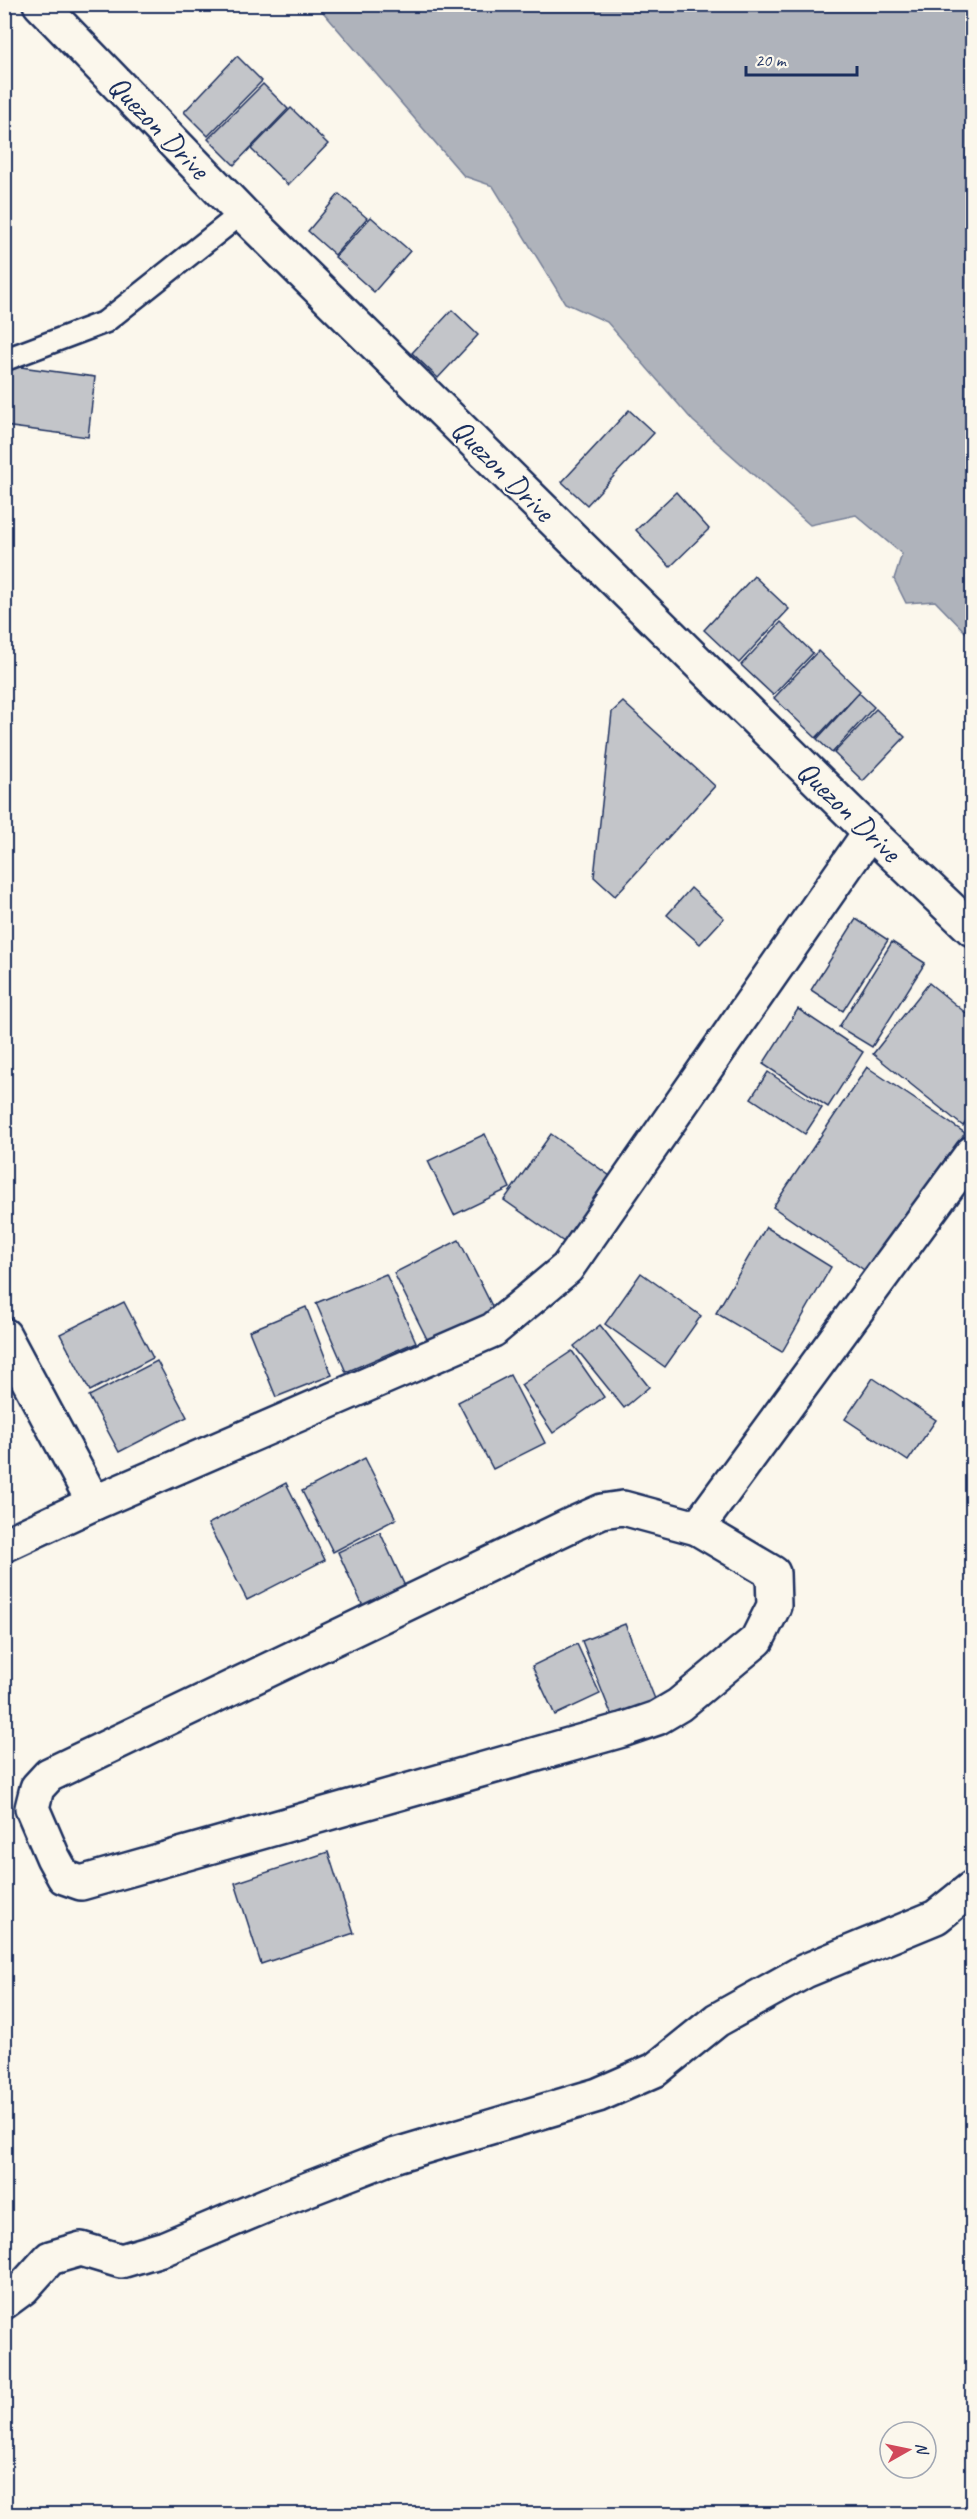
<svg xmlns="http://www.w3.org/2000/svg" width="977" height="2519" font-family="Caveat,sans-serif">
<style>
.water{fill:#afb3bb;stroke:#747e96;stroke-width:1.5}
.building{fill:#c3c5c9;stroke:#1b2f5e;stroke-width:1.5}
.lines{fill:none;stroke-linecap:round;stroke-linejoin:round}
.lane-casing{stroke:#1b2f5e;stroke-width:26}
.street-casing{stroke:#1b2f5e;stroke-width:38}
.highway-casing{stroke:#1b2f5e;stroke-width:38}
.lane{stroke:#fbf7ec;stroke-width:21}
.street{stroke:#fbf7ec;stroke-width:33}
.highway{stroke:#fbf7ec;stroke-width:33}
.labels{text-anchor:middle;stroke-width:4.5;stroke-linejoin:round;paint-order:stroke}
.street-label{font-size:30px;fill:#1b2f5e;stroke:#fbf7ec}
</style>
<rect width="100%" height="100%" fill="#fbf7ec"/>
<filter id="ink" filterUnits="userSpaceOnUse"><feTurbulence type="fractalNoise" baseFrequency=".0167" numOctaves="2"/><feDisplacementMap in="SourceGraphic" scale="12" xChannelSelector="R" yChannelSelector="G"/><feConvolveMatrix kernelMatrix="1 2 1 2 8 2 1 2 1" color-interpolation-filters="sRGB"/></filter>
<g filter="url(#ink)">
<polygon class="water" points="317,5 972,5 972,639 935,601 906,603 894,579 902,554 856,515 810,525 693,421 607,322 565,303 493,186 464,176"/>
<g class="building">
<polygon points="237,56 262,81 208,136 184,112"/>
<polygon points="263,84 288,109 234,165 208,139"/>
<polygon points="291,108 328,144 288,185 251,149"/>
<polygon points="339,194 367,218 335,255 308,231"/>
<polygon points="371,217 410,251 374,292 335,257"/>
<polygon points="452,310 478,335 438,378 412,353"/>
<polygon points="6,365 95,377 88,437 4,426"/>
<polygon points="629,410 654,433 587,505 562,482"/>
<polygon points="676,492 709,529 670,567 636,530"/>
<polygon points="754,576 789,609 739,663 704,630"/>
<polygon points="781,622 813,653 773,695 741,665"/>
<polygon points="818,651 860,691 816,738 774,698"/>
<polygon points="859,693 874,707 832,753 817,739"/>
<polygon points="623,702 715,786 615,896 594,877 612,712"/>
<polygon points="876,709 905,737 863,781 834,753"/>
<polygon points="691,888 724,918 700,944 667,915"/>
<polygon points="856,919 888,940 843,1011 811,990"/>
<polygon points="892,942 925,963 872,1047 839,1027"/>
<polygon points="929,983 972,1018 972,1114 963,1126 873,1054"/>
<polygon points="798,1009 863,1052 828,1107 763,1064"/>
<polygon points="867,1067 965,1133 870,1274 773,1207"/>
<polygon points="768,1072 822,1108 805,1134 751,1098"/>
<polygon points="485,1134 510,1188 454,1215 428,1161"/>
<polygon points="551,1134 610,1176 564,1242 504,1200"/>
<polygon points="766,1227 831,1267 782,1352 716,1313"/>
<polygon points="459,1240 498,1318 433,1351 394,1273"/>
<polygon points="641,1273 701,1316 665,1367 605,1324"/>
<polygon points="386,1274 416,1342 346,1372 316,1303"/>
<polygon points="124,1302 153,1358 90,1391 60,1334"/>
<polygon points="306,1307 332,1375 276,1397 249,1331"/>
<polygon points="600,1325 649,1387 624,1408 574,1346"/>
<polygon points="572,1351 604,1397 553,1433 521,1385"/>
<polygon points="157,1361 187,1417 119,1452 89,1396"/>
<polygon points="510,1375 545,1443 493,1469 458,1402"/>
<polygon points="873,1378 936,1420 908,1461 845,1419"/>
<polygon points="365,1458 396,1519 333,1552 302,1491"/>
<polygon points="286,1483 325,1560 247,1600 208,1524"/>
<polygon points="380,1532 409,1595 367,1615 338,1552"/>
<polygon points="625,1624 657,1704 614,1721 582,1641"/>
<polygon points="577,1644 600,1694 555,1715 532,1666"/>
<polygon points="328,1852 354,1933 261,1964 235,1883"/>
</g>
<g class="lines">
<g class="lane-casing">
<polyline id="lane" points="4,360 105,322 242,213"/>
</g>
<g class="street-casing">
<g id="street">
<polyline points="4,1335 94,1503"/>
<polygon points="623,1508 697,1528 773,1573 774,1606 757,1640 679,1705 657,1718 622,1730 81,1883 64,1877 53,1857 32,1808 37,1788 49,1775 575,1523 602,1511"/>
<polyline points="697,1528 972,1153"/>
<polyline points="4,1545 94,1503 493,1330 567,1268 870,832"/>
<polyline points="4,2302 23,2288 50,2258 81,2249 121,2261 165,2248 267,2205 396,2155 598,2095 655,2070 717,2020 805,1971 936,1917 972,1888"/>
</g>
</g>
<g class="highway-casing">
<polyline id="highway" points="40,4 242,213 870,832 972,929"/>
</g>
<use href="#lane" class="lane"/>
<use href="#street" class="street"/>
<use href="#highway" class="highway"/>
</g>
</g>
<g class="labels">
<g class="street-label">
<text transform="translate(159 127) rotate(46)" y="10">Quezon Drive</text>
<text transform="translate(503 470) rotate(45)" y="10">Quezon Drive</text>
<text transform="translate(849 811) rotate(44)" y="10">Quezon Drive</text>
</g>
</g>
<rect width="977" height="2519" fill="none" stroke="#fbf7ec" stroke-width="24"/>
<rect x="12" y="12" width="953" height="2495" fill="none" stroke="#1b2f5e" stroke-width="2" filter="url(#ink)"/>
<g transform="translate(908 2450) rotate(81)"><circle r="28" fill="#fbf7ec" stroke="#a1a7b3" stroke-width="1.5"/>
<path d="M0-4.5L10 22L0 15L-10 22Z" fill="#d1495b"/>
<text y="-9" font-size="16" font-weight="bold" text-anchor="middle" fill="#1b2f5e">N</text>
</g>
<path d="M746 66v9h111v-9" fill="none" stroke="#1b2f5e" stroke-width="3"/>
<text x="755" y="66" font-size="18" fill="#1b2f5e" stroke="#fbf7ec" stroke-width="4.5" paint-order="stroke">20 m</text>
</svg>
